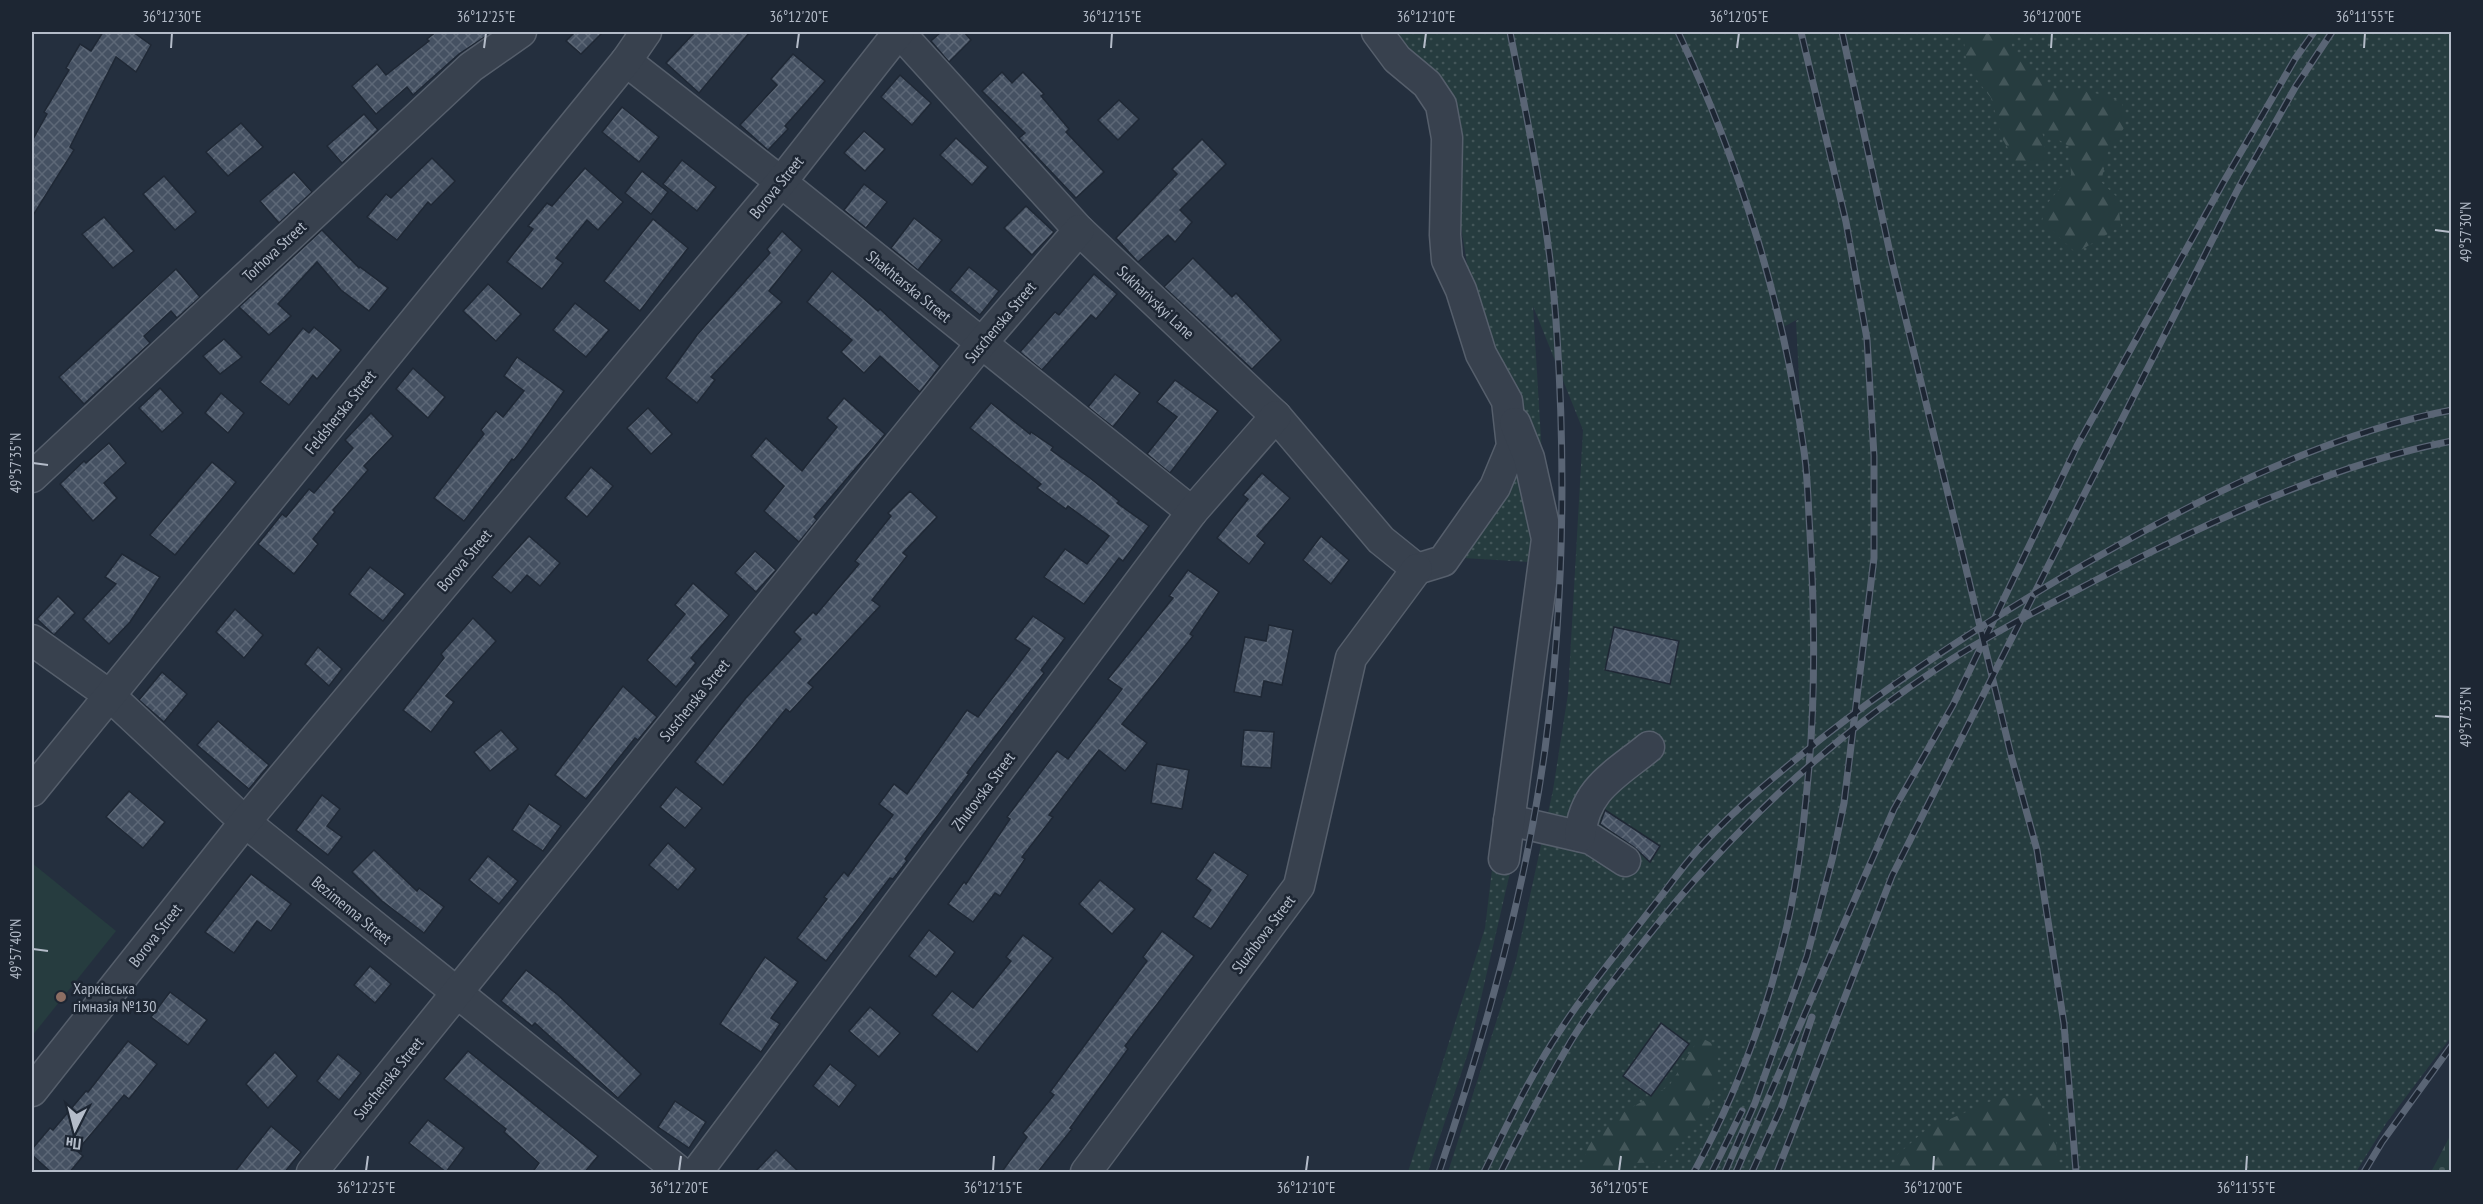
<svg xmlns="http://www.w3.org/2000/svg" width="2483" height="1204" font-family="'PT Sans Narrow',sans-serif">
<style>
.grass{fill:url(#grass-dots);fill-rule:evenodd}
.forest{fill:url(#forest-firs)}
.cemetery{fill:url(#cemetery-stones)}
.pitch{fill:#263c3f}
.building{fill:url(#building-cross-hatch);stroke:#1f2835;stroke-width:1.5}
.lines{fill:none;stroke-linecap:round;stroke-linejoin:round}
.minor-casing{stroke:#565f6c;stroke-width:33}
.minor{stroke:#38414e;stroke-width:30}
.rail-casing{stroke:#5a6575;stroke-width:7}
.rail{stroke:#1d2633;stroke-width:4.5;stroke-dasharray:14;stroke-linecap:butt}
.ticks{fill:none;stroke:#b4bcc9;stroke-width:2}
.education-dot{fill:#8d6e63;stroke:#1d2633;stroke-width:2}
.labels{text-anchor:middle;stroke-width:5;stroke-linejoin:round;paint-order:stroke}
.street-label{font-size:16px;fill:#b4bcc9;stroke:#1d2633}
.poi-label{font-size:16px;fill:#b4bcc9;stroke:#1d2633;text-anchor:start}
.neatline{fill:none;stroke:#b4bcc9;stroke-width:2}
.ticks-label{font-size:15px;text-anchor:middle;fill:#b4bcc9}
</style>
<defs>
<pattern id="grass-dots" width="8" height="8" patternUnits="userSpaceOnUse" patternTransform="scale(1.5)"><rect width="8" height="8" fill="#263c3f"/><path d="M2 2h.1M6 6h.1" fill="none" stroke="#435659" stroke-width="1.8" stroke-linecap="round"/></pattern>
<pattern id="forest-firs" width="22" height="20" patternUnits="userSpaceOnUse" patternTransform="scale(1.5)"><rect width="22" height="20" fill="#263c3f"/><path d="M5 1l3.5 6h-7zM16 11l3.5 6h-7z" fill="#435659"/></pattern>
<pattern id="cemetery-stones" width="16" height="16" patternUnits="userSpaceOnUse" patternTransform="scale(1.5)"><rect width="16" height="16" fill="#263c3f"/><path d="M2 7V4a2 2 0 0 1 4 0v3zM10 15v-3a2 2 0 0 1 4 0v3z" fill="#435659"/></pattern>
<pattern id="building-cross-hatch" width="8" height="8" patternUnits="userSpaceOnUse" patternTransform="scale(1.5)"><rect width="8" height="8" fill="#455162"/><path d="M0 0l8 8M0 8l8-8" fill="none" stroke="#5d6877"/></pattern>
</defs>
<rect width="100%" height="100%" fill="#242f3e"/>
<path class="grass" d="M1385,32h1066v1005l-64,85 -31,50h-908l68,-212 37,-170 15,-96 15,-264 -50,-124 14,233 -29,299 -49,212 -41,122h-20l77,-244 44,-366 -66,-4 54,-130 -48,-152 -27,-166zM1800,318l-4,3 4,76 -22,-67z"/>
<g class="forest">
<path d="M1963,32h44l7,20 37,38c26,-1 47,1 71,13l2,25 -16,23 -7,31 16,15 4,29 -45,27 -34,-32 4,-16 25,-30 -1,-28 -31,-20 4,8 4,27 -29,3 -15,-25 -12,-42 -24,-31z"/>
<path d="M1700,1037l17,9c5,61 -15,73 -53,116l-30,1 -6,9h-48l9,-29 35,-31 45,-26z"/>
<polygon points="2037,1095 2056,1142 2058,1172 1895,1172 1897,1155 1927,1129 1996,1099"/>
</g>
<polygon class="cemetery" points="2451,1134 2451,1172 2431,1172"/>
<polygon class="pitch" points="32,863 116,931 32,1036"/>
<g class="building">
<polygon points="103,32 133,32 151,45 136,72 116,57 70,147 74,150 32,217 32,141 47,114 44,112 69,70 66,68 80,44 91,51"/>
<polygon points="436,32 492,32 459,54 413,95 407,87 376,114 352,86 377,64 386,75 429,41 427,39"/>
<polygon points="575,32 603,32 581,54 566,41"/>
<polygon points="695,32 750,32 699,93 666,63"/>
<polygon points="941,32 964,32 971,40 949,62 931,41"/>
<polygon points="793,54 825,81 785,126 788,129 768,150 740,125 777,85 771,79"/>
<polygon points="1002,72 1012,83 1023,72 1044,94 1041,96 1069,129 1066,132 1104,172 1076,198 1019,138 1025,133 982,91"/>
<polygon points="900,75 931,103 912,125 881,97"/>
<polygon points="1119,100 1139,119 1118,140 1098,120"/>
<polygon points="622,107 659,137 639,162 602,132"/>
<polygon points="364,114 378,130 342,163 327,146"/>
<polygon points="241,123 263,147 228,176 206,152"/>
<polygon points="864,131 885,149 865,171 844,153"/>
<polygon points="956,138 988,167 972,185 940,155"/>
<polygon points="1202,139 1226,164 1180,210 1192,222 1175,242 1168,235 1138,262 1116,238 1177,174 1172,169"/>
<polygon points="432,158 455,181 431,205 428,202 397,240 367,217 386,194 391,198"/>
<polygon points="682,160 716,187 697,211 663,184"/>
<polygon points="585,168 623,202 598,230 587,220 556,258 563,263 542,289 507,262 533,229 528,226 547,203 552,206"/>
<polygon points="642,171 668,192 651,214 625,193"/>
<polygon points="294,172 312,192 279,223 260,201"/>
<polygon points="164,176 196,212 175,230 143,194"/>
<polygon points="864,184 887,202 866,228 844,210"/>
<polygon points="1026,206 1054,232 1032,255 1004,228"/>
<polygon points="104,217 134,251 113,268 82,234"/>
<polygon points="914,218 942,240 918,270 891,248"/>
<polygon points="653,219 688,248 640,311 604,281"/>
<polygon points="322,230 359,268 360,267 388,288 369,311 341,290 317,262 278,304 291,316 269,335 239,307"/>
<polygon points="782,231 802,250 769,291 782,302 711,377 715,380 697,403 666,378 697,335 770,253 767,249"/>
<polygon points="1193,258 1232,297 1236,293 1281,340 1252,369 1164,287"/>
<polygon points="969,267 999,291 980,315 950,290"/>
<polygon points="176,269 200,297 177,318 171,311 144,336 150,343 84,404 59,377"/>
<polygon points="832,271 878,311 880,309 940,366 920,392 880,356 864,373 841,352 852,340 807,302"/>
<polygon points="1094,274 1117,294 1096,319 1091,315 1042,370 1020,352 1055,312 1059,315"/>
<polygon points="488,284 521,314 496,341 463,311"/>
<polygon points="575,303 609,330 586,357 553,330"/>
<polygon points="314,327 341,350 317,379 313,375 289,405 260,382 303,328 309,333"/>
<polygon points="224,339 242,357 220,374 203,356"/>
<polygon points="517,357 564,391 525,446 514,460 512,459 464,521 434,498 484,434 481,430 496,411 503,417 524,391 504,376"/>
<polygon points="413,368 445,397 428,418 396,389"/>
<polygon points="1115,374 1140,393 1113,427 1088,407"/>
<polygon points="1175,380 1218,411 1170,473 1147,454 1177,417 1157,402"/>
<polygon points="160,388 183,413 162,432 139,408"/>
<polygon points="221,393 244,413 228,433 205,413"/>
<polygon points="844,398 885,434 814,517 817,520 799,542 764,511 784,486 751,456 766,438 802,471 837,427 827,418"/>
<polygon points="991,403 1030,434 1031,432 1053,447 1051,450 1090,478 1119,501 1117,503 1149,526 1123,561 1119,558 1084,604 1044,577 1065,549 1087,564 1109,536 1068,506 1066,509 1037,488 1041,484 970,428"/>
<polygon points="648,408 672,434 651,454 627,428"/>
<polygon points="371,413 393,436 364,466 368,470 333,510 335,512 313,539 318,544 294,574 258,544 282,514 286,517 309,489 314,493 353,448 345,440"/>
<polygon points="109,443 126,463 104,483 117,498 93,521 60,484 84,461 86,463"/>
<polygon points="212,462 236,482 175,555 150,535"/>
<polygon points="591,467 613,486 587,517 565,498"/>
<polygon points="1262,473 1290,498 1257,536 1265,543 1249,564 1217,538 1248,499 1243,495"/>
<polygon points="910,491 937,517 903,553 907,556 872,600 880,606 808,683 813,687 790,712 786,709 723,785 695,762 745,699 801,639 794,632 813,612 816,615 859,564 855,561 891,516 888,513"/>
<polygon points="529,536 560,563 540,586 527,575 511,593 492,577"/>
<polygon points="1321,536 1349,560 1331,584 1303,560"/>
<polygon points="755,551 776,570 756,592 735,573"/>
<polygon points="122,554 160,577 130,622 109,644 83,619 116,584 105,577"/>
<polygon points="370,567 405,594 383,621 349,594"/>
<polygon points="1188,570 1219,592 1190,634 1193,636 1122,724 1147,743 1125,771 1099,750 1049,815 1053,817 1022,857 1025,859 1000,896 995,893 973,922 948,904 964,882 966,884 1010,819 1007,817 1057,751 1068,759 1122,689 1108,679 1173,598 1169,596"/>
<polygon points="693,583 729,615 691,658 696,663 676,687 647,660 685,614 675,605"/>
<polygon points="58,596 75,613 54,635 37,619"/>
<polygon points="235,609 263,635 244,658 216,632"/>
<polygon points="1033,616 1065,638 1041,670 1044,673 967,773 969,774 905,859 907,861 893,879 890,878 826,961 797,938 827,899 824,897 844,872 848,876 893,815 879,804 894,784 907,794 967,710 978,717 1030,649 1015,639"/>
<polygon points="473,618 496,641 446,696 454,702 431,732 403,710 444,658 441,654"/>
<polygon points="1269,625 1293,630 1282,685 1264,681 1261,697 1234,692 1245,637 1266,641"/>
<polygon points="1614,627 1679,641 1670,684 1605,670"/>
<polygon points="318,647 342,669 329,686 305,664"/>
<polygon points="162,672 187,694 164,722 139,700"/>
<polygon points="623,686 657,717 638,740 635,738 586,799 555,775"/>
<polygon points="218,721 269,765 249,789 197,745"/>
<polygon points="501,730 518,749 490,771 474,752"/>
<polygon points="1244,730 1274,732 1271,768 1241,766"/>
<polygon points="1157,764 1189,770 1182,809 1151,803"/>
<polygon points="676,787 702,808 685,828 660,807"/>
<polygon points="129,791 165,822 143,848 106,817"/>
<polygon points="322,795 340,809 327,826 342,837 328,855 296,830"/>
<polygon points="529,804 561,826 543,851 512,830"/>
<polygon points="1605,810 1660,846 1650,862 1634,847 1600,824"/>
<polygon points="668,843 696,869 678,890 649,865"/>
<polygon points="374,850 417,891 419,888 444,907 424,933 382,901 352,872"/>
<polygon points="1214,852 1248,875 1211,929 1193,917 1211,890 1196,879"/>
<polygon points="488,856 518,881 499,904 469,880"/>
<polygon points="251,874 291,904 271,931 257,921 234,953 205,932"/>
<polygon points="1100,880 1135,909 1112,934 1079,904"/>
<polygon points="929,930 955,952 936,977 909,956"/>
<polygon points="1162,931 1194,956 1125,1046 1128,1049 1070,1128 1072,1129 1037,1173 1001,1173 1027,1137 1023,1133 1054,1095 1050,1092 1147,961 1143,957"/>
<polygon points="1023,935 1053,958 977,1052 932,1015 952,991 973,1008 1011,961 1006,957"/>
<polygon points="765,957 798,982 771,1018 780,1024 761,1052 720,1024"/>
<polygon points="370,966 391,984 375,1003 354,985"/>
<polygon points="526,970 558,995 641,1074 618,1098 535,1023 532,1026 501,1001"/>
<polygon points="170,992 207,1020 188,1045 151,1017"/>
<polygon points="870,1007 900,1033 879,1057 849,1031"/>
<polygon points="1661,1023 1689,1044 1651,1096 1623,1076"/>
<polygon points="128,1041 157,1064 129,1099 124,1095 77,1151 83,1156 69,1173 52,1173 32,1155 32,1149 50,1128 53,1130 86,1091 88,1092"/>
<polygon points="468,1051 598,1156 584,1173 532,1173 539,1163 504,1132 506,1129 444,1079"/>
<polygon points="275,1052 297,1076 268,1108 246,1084"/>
<polygon points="338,1054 361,1073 339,1100 317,1081"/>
<polygon points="830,1064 856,1085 839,1107 813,1086"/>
<polygon points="675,1101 706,1122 689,1148 658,1127"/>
<polygon points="428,1120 464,1148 446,1172 409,1143"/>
<polygon points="271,1126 301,1152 284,1173 234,1173"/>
<polygon points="776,1150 800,1173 754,1173"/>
</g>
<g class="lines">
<g class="minor-casing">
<g id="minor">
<polyline points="899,32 1079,230 1276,416 1381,540 1417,569"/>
<polyline points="1377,32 1397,59 1427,84 1441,105 1447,138 1445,235 1447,260 1461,290 1481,354 1507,401 1512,446 1495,487 1443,561 1417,569"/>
<polyline points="626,61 781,182 1192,512"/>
<polyline points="32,477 471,67 521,32"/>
<polyline points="32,640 109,695 245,822 680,1172"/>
<polyline points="32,791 626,61 646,32"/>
<polyline points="1509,820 1591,839 1625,861"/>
<path d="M1580,836c4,-47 35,-61 69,-89"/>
<polyline points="1504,859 1547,539 1529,458 1515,423"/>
<polyline points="32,1091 245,822 781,182 899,32"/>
<polyline points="312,1172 980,345 1079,230"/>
<polyline points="697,1172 1192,512 1276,416"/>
<polyline points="1086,1172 1299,886 1351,658 1417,569"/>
</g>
</g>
<use href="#minor" class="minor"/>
<g class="rail-casing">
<g id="rail">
<path d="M1678,32c62,130 106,276 126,419 4,27 4,55 6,82 5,86 6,170 -3,255 -5,53 -11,106 -25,158 -19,78 -50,156 -88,226"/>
<polyline points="1842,32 1892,262 2012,759 2037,850 2064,1024 2076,1172"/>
<path d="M1439,1172c46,-137 86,-279 106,-423 18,-136 21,-276 12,-413 -6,-104 -27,-203 -47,-304"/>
<path d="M1484,1172c24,-49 48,-100 79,-146 27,-41 58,-78 88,-117 17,-21 33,-45 52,-65 36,-39 78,-73 119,-106 78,-61 159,-113 244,-163 117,-68 252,-140 386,-165"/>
<path d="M1501,1172c22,-44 45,-89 70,-131 22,-36 48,-68 74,-101 83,-106 182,-200 296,-274 57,-37 119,-67 180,-99 100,-51 220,-105 331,-126"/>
<polyline points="1712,1172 1742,1111"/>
<polyline points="1725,1172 1755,1103 1807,956 1833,856 1844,803 1874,558 1874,456 1867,339 1846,222 1801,32"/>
<polyline points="1736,1172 1894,809 1953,705 2077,446 2223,183 2295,59 2314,32"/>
<polyline points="1752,1172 1781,1108 1812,1017"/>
<polyline points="1777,1172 1892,876 2239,187 2296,86 2332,32"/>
<polyline points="2364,1172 2382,1142 2452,1045"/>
</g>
</g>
<use href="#rail" class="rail"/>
</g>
<path class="ticks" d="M171,48l1,-15M484,48l2,-15M797,48l2,-15M1111,48l1,-15M1424,48l2,-15M1737,48l2,-15M2051,48l1,-15M2364,48l1,-15M2435,230l15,2M33,463l15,2M2435,716l15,1M33,949l15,2M366,1171l2,-15M679,1171l2,-15M993,1171l1,-15M1306,1171l2,-15M1619,1171l2,-15M1933,1171l1,-15M2246,1171l1,-15"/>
<circle class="education-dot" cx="61" cy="997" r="6"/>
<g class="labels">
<g class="street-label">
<text transform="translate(776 187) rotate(-51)" y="6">Borova Street</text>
<text transform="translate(274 251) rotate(-43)" y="6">Torhova Street</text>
<text transform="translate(909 286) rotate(39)" y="6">Shakhtarska Street</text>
<text transform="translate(1156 302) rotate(43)" y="6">Sukharivskyi Lane</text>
<text transform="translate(1000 322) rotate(-50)" y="6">Suschenska Street</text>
<text transform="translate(340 412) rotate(-51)" y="6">Feldsherska Street</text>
<text transform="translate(464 560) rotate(-50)" y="6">Borova Street</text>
<text transform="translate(694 700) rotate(-51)" y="6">Suschenska Street</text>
<text transform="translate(983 791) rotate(-53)" y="6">Zhutovska Street</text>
<text transform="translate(352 910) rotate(39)" y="6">Bezimenna Street</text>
<text transform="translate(1263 934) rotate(-53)" y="6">Sluzhbova Street</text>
<text transform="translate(155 935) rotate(-52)" y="6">Borova Street</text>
<text transform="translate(388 1078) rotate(-51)" y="6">Suschenska Street</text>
</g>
<g class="poi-label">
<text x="73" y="994">Харківська<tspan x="73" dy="18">гімназія №130</tspan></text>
</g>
</g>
<rect width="2483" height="1204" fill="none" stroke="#1d2633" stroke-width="66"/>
<g transform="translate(75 1129) rotate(186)" stroke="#1d2633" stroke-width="4.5" paint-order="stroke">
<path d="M0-4.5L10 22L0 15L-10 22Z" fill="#b4bcc9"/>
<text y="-9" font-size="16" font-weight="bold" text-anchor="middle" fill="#b4bcc9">Пн</text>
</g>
<rect x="33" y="33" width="2417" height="1138" class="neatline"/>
<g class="ticks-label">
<text x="172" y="22">36°12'30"E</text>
<text x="486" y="22">36°12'25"E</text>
<text x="799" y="22">36°12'20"E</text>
<text x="1112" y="22">36°12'15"E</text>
<text x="1426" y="22">36°12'10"E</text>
<text x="1739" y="22">36°12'05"E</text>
<text x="2052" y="22">36°12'00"E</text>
<text x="2365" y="22">36°11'55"E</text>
<text transform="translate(2466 232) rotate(-90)" y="5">49°57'30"N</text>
<text transform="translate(16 463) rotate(-90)" y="5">49°57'35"N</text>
<text transform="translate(2466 717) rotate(-90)" y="5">49°57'35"N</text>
<text transform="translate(16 949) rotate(-90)" y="5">49°57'40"N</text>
<text x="366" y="1193">36°12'25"E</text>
<text x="679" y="1193">36°12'20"E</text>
<text x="993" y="1193">36°12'15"E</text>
<text x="1306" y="1193">36°12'10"E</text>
<text x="1619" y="1193">36°12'05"E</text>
<text x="1933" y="1193">36°12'00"E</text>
<text x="2246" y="1193">36°11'55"E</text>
</g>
</svg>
